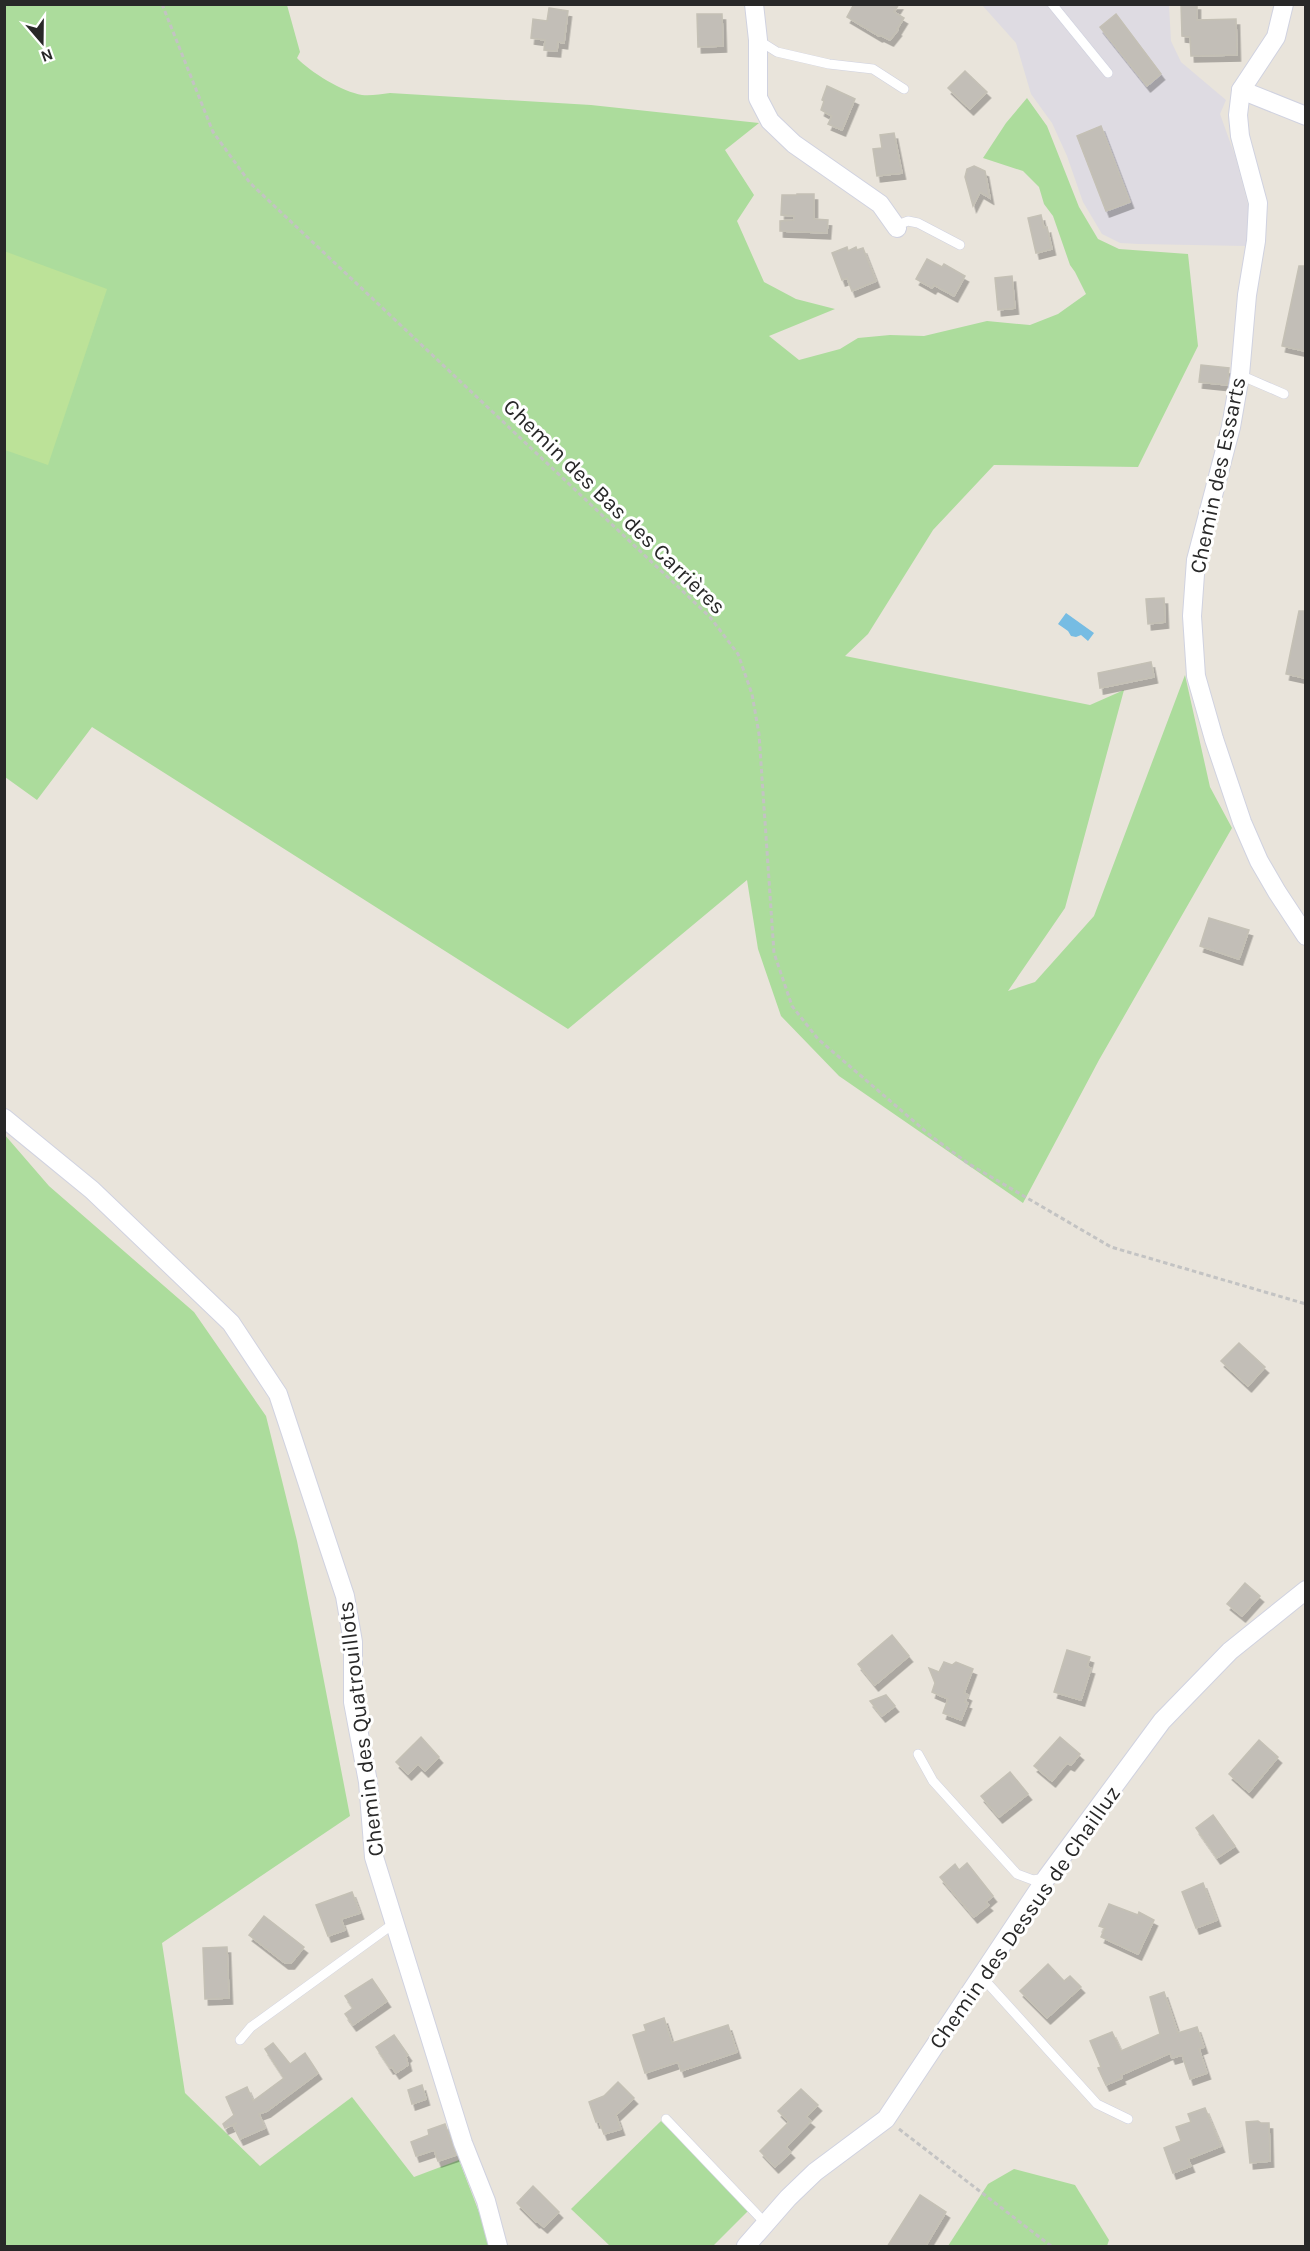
<svg xmlns="http://www.w3.org/2000/svg" width="1310" height="2251" font-family="Karla,sans-serif">
<style>
.industrial{fill:#dedbe2}
.green{fill:#acdc9c}
.pitch{fill:#bce298}
.water{fill:#76bce3}
.building{fill:#c2beb7;stroke:#c4c0b5;stroke-width:1.5;filter:url(#shadow)}
.lines{fill:none;stroke-linecap:round;stroke-linejoin:round}
.service-casing{stroke:#d0d2e0;stroke-width:10}
.minor-casing{stroke:#d0d2e0;stroke-width:20}
.path{stroke:#c3c3c3;stroke-width:3;stroke-dasharray:4.5 3;stroke-linecap:butt}
.service{stroke:#fff;stroke-width:9}
.minor{stroke:#fff;stroke-width:18}
.labels{text-anchor:middle;stroke-width:6;stroke-linejoin:round;paint-order:stroke}
.street-label{font-size:22px;fill:#282828;stroke:#fff}
</style>
<defs>
<filter id="shadow"><feDropShadow dx="3.5" dy="6" stdDeviation="0" flood-color="#0004"/></filter>
</defs>
<rect width="100%" height="100%" fill="#e9e4db"/>
<polygon class="industrial" points="982,5 1169,5 1171,41 1181,62 1226,100 1220,114 1235,156 1250,213 1247,246 1139,244 1120,243 1102,234 1083,202 1067,156 1052,123 1031,94 1016,43"/>
<g class="green">
<path d="M5,5h282l13,47 -3,6c13,14 46,34 65,37 9,1 19,-1 28,-2l201,12 168,18 -34,27 29,45 -17,26 27,61 32,17 39,10 -66,27 30,24 41,-11 18,-11 32,-3 34,1 63,-15 43,4 28,-11 28,-20 -11,-22 -5,-7 -17,-49 -9,-12 -5,-17 -16,-16 -40,-13 23,-35 21,-25 20,28 32,81 19,32 21,10 69,5 10,92 -60,121 -144,-2 -61,65 -65,104 -23,22 245,49 34,-15 -59,218 -57,83 27,-9 59,-66 91,-241 25,112 22,41 -133,232 -76,143 -184,-127 -58,-60 -23,-67 -11,-69 -179,149 -476,-302 -55,73 -32,-23z"/>
<polygon points="4,1134 49,1186 194,1312 266,1416 297,1541 350,1816 162,1943 185,2093 260,2166 352,2097 414,2177 459,2160 492,2246 5,2246"/>
<polygon points="661,2121 749,2210 713,2246 610,2246 571,2209"/>
<polygon points="1014,2169 1075,2185 1109,2240 1107,2246 948,2246 988,2184"/>
</g>
<polygon class="pitch" points="4,251 107,289 48,465 5,450"/>
<polygon class="water" points="1066,613 1094,633 1088,641 1081,635 1076,637 1071,636 1068,631 1058,624"/>
<g class="building">
<polygon points="854,4 899,4 894,12 904,18 897,29 898,30 890,40 880,35 879,36 847,17"/>
<polygon points="1181,4 1197,4 1197,20 1236,19 1237,55 1191,56 1190,37 1182,36"/>
<polygon points="549,8 568,11 564,43 558,42 557,51 544,50 545,40 531,38 533,19 547,21"/>
<polygon points="697,14 722,14 723,46 698,47"/>
<polygon points="1116,14 1161,74 1147,86 1100,27"/>
<polygon points="965,71 987,92 970,109 948,88"/>
<polygon points="827,86 855,99 842,130 828,124 832,116 821,110 824,101 822,100"/>
<polygon points="1101,126 1130,202 1106,211 1077,136"/>
<polygon points="894,133 902,173 877,176 873,149 882,148 880,135"/>
<polygon points="974,166 985,171 990,198 980,192 973,206 965,177 967,169"/>
<polygon points="797,194 814,194 814,219 828,220 827,233 780,231 780,221 794,220 794,216 781,215 782,195 797,195"/>
<polygon points="1041,215 1044,228 1047,227 1052,249 1036,253 1028,218"/>
<polygon points="847,247 848,251 856,247 857,250 863,248 876,281 852,291 847,278 842,280 832,253"/>
<polygon points="927,259 942,267 944,264 965,276 954,296 934,285 932,288 916,279"/>
<polygon points="1299,266 1305,266 1305,351 1282,346"/>
<polygon points="1012,276 1015,308 998,310 995,278"/>
<polygon points="1201,365 1229,368 1227,385 1199,382"/>
<polygon points="1164,598 1165,622 1148,624 1146,599"/>
<polygon points="1299,611 1305,611 1305,678 1286,674"/>
<polygon points="1151,662 1154,677 1100,688 1098,673"/>
<polygon points="1209,918 1249,930 1239,959 1200,946"/>
<polygon points="1239,1343 1265,1367 1248,1386 1221,1361"/>
<polygon points="1245,1583 1260,1596 1242,1616 1227,1604"/>
<polygon points="892,1635 909,1656 875,1685 858,1664"/>
<polygon points="1067,1650 1090,1657 1087,1667 1091,1668 1081,1700 1054,1692"/>
<polygon points="944,1662 952,1665 956,1662 973,1669 964,1693 968,1695 965,1702 968,1703 961,1720 943,1713 948,1699 932,1692 935,1683 929,1668 939,1672"/>
<polygon points="886,1695 895,1706 882,1716 870,1701"/>
<polygon points="421,1737 439,1757 425,1771 418,1764 408,1774 396,1762"/>
<polygon points="1060,1737 1080,1754 1071,1765 1067,1763 1052,1781 1034,1766"/>
<polygon points="1259,1740 1278,1757 1249,1792 1229,1774"/>
<polygon points="1010,1772 1028,1794 999,1817 981,1796"/>
<polygon points="1213,1815 1235,1846 1217,1858 1196,1828"/>
<polygon points="967,1863 993,1896 986,1902 989,1905 974,1917 940,1877 955,1864 959,1870"/>
<polygon points="1203,1883 1217,1920 1196,1928 1182,1892"/>
<polygon points="352,1892 360,1913 341,1919 345,1930 328,1936 316,1905"/>
<polygon points="1109,1904 1138,1915 1139,1912 1154,1920 1138,1954 1101,1937 1105,1928 1099,1926"/>
<polygon points="264,1916 304,1947 291,1963 285,1963 249,1935"/>
<polygon points="227,1947 229,1998 205,1999 203,1948"/>
<polygon points="1048,1964 1064,1981 1070,1976 1081,1987 1047,2018 1020,1991"/>
<polygon points="372,1979 387,2001 353,2025 345,2014 353,2008 345,1996"/>
<polygon points="1164,1992 1178,2033 1197,2027 1204,2047 1199,2049 1207,2073 1190,2079 1182,2055 1172,2058 1170,2053 1121,2075 1122,2078 1106,2085 1098,2068 1101,2067 1090,2041 1112,2032 1121,2051 1160,2034 1150,1997"/>
<polygon points="664,2018 672,2043 728,2025 737,2052 681,2071 678,2062 645,2073 633,2035 646,2031 644,2025"/>
<polygon points="394,2035 408,2055 406,2057 408,2065 396,2073 392,2067 390,2068 376,2047"/>
<polygon points="273,2043 290,2064 305,2053 318,2073 267,2111 259,2114 265,2128 240,2139 233,2125 237,2123 225,2128 223,2124 234,2115 226,2097 247,2087 253,2101 284,2078 265,2049"/>
<polygon points="618,2082 634,2098 616,2115 621,2129 604,2134 599,2121 596,2122 589,2102 604,2096"/>
<polygon points="422,2085 426,2099 412,2104 408,2090"/>
<polygon points="801,2089 818,2105 806,2117 811,2121 786,2147 791,2152 775,2167 760,2151 789,2122 778,2111"/>
<polygon points="1205,2108 1221,2146 1188,2159 1191,2166 1173,2173 1164,2148 1181,2141 1176,2127 1191,2122 1188,2114"/>
<polygon points="1258,2121 1261,2123 1269,2123 1270,2161 1250,2163 1246,2122"/>
<polygon points="445,2124 456,2155 438,2161 434,2150 416,2156 411,2142 429,2135 428,2130"/>
<polygon points="533,2186 559,2212 544,2227 537,2221 536,2222 517,2203"/>
<polygon points="920,2195 946,2212 925,2247 887,2247"/>
</g>
<g class="lines">
<g class="service-casing">
<g id="service">
<polyline points="1052,4 1108,73"/>
<polyline points="758,40 777,52 829,64 873,69 904,89"/>
<polyline points="895,226 908,221 918,223 960,245"/>
<polyline points="1240,375 1284,394"/>
<polyline points="918,1754 933,1781 1017,1874 1033,1880 1045,1878"/>
<polyline points="982,1977 1097,2104 1128,2119"/>
<polyline points="240,2040 251,2027 393,1924"/>
<polyline points="666,2119 767,2225"/>
</g>
</g>
<g class="minor-casing">
<g id="minor">
<polyline points="754,4 758,40 758,98 770,121 794,144 880,204 897,228"/>
<polyline points="1284,4 1276,37 1241,90 1238,115 1240,136 1258,203 1256,241 1247,295 1240,375 1231,427 1196,560 1192,616 1196,676 1214,739 1242,822 1259,861 1277,892 1306,936"/>
<polyline points="1241,90 1306,116"/>
<polyline points="4,1118 92,1190 231,1323 278,1394 345,1596 353,1642 353,1702 368,1782 374,1857 463,2143 486,2201 498,2246"/>
<polyline points="746,2246 788,2198 815,2172 886,2119 1047,1877 1162,1721 1230,1651 1306,1590"/>
</g>
</g>
<g class="path">
<polyline points="162,4 213,132 250,183 710,617 738,654 752,694 759,734 774,953 792,1006 818,1039 931,1136 969,1164 1111,1247 1306,1304"/>
<polyline points="899,2129 1051,2246"/>
</g>
<use href="#service" class="service"/>
<use href="#minor" class="minor"/>
</g>
<g class="labels">
<g class="street-label">
<text transform="translate(1217 475) rotate(-78)" y="8">Chemin des Essarts</text>
<text transform="translate(615 506) rotate(44)" y="8">Chemin des Bas des Carrières</text>
<text transform="translate(360 1729) rotate(-97)" y="8">Chemin des Quatrouillots</text>
<text transform="translate(1024 1917) rotate(-55)" y="8">Chemin des Dessus de Chailluz</text>
</g>
</g>
<rect width="1310" height="2251" fill="none" stroke="#282828" stroke-width="12"/>
<g transform="translate(42 42) rotate(160)" stroke="#ffffff" stroke-width="4.5" paint-order="stroke">
<path d="M0-4.5L10 22L0 15L-10 22Z" fill="#282828"/>
<text y="-9" font-size="16" font-weight="bold" text-anchor="middle" fill="#282828">N</text>
</g>
</svg>
